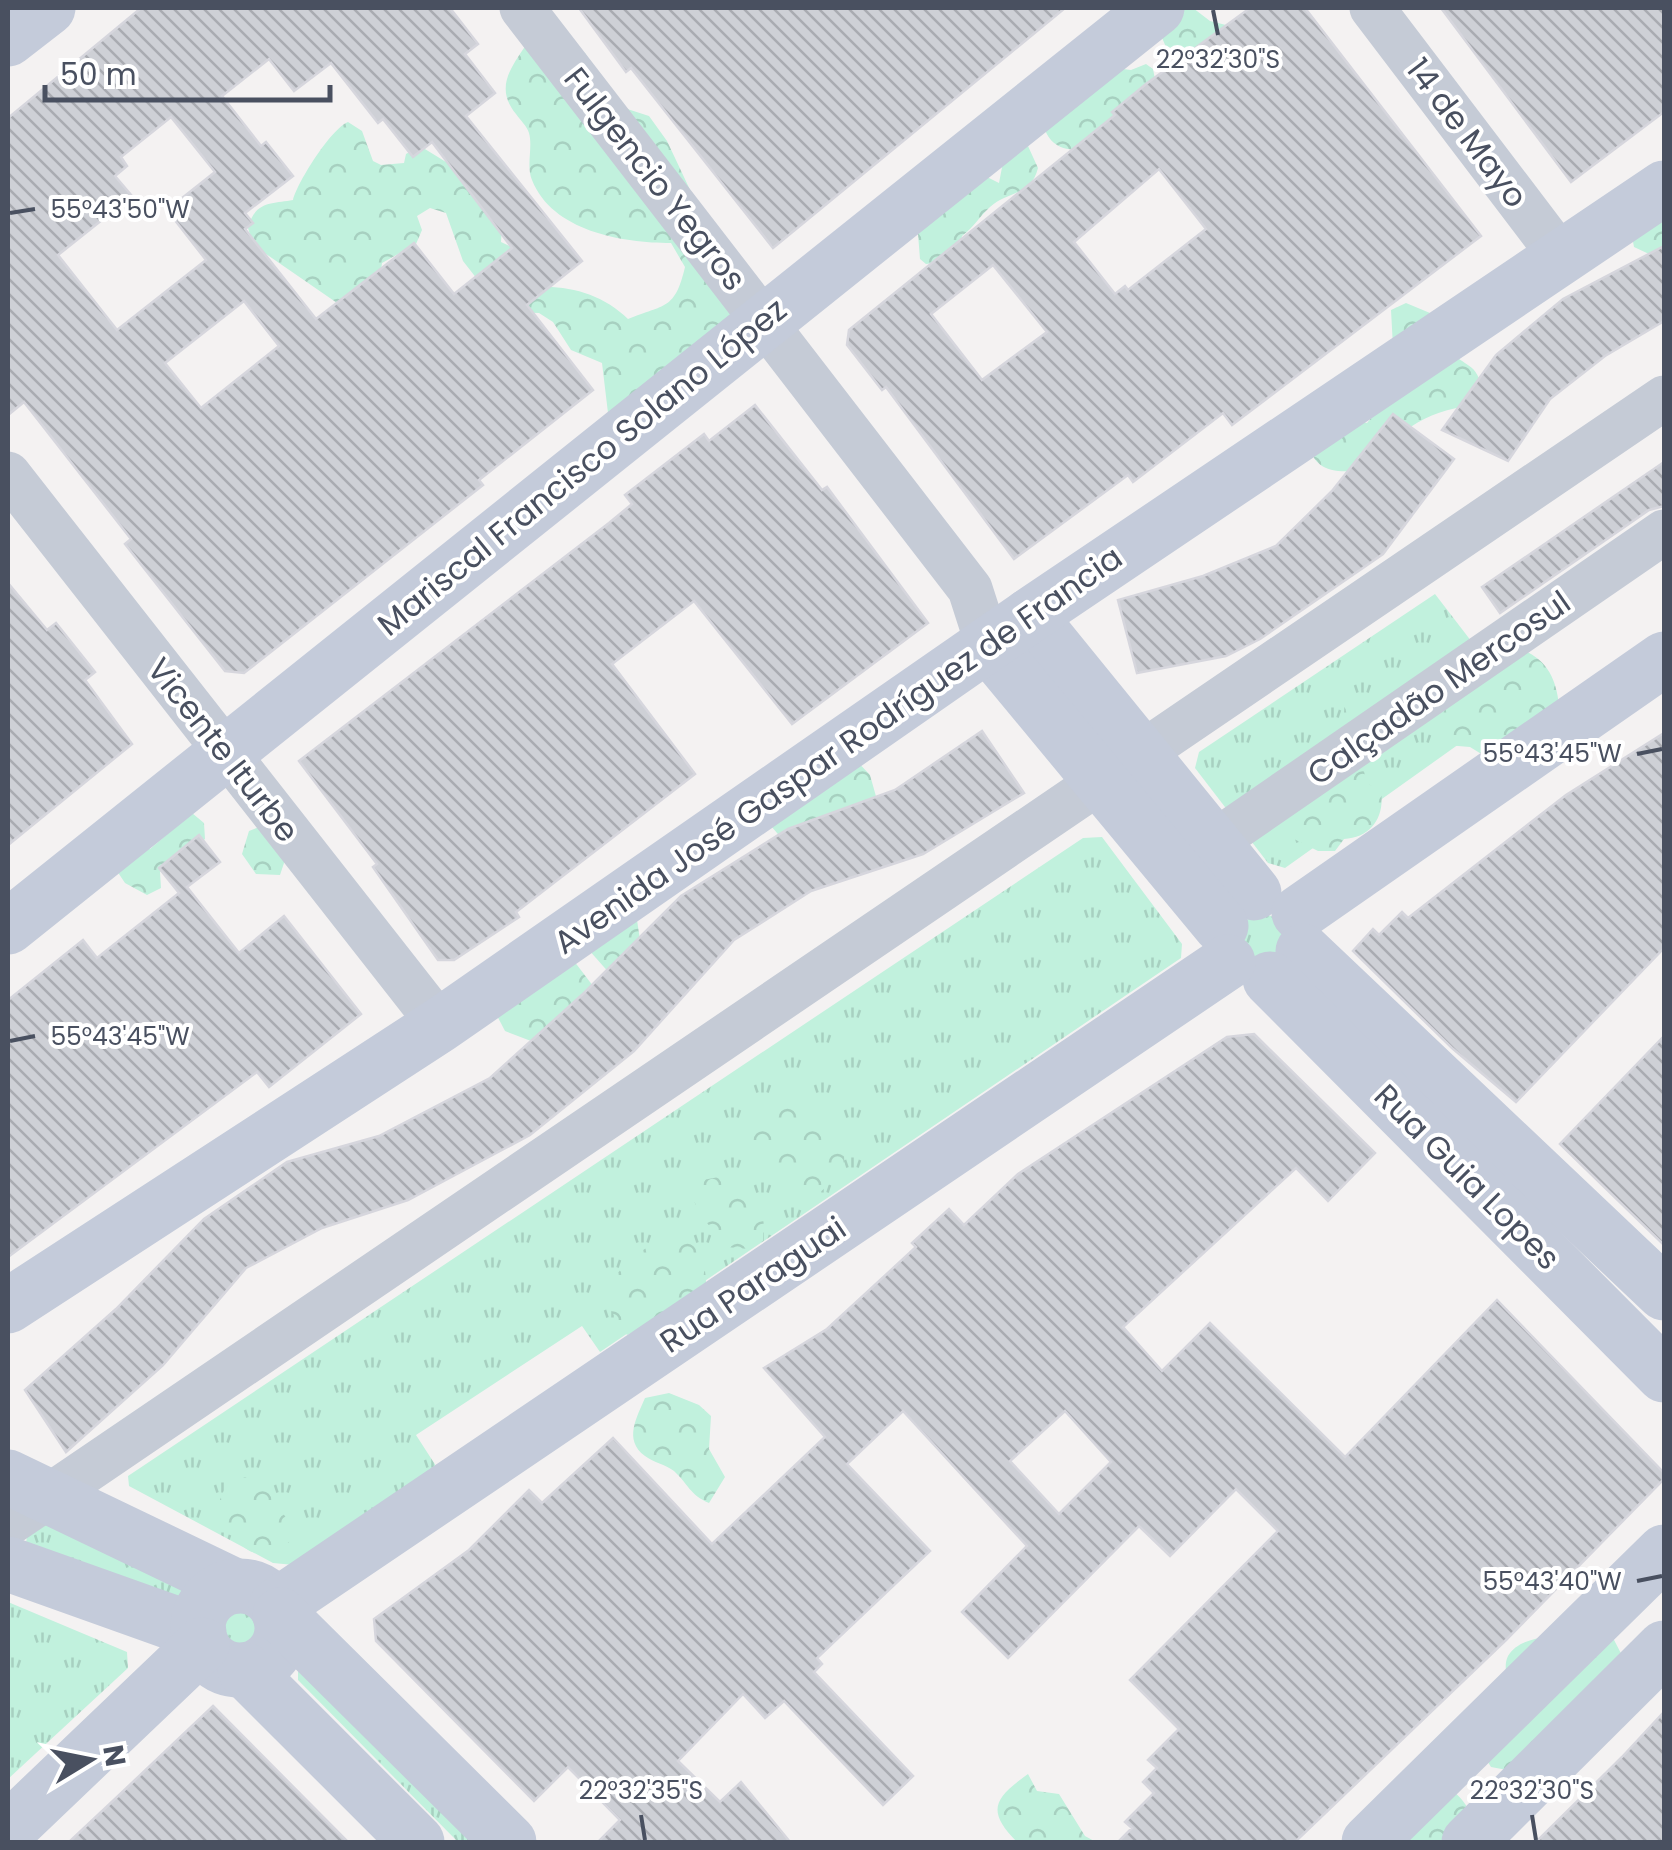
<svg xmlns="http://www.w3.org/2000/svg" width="1672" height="1850" font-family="Poppins,sans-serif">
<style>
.grass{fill:url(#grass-tufts)}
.forest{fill:url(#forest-crowns)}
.building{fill:url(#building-back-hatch);stroke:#d6d6dd;stroke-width:2.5;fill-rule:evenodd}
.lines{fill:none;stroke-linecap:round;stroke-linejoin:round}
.street{stroke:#c5cbd6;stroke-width:45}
.secondary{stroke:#c4cbda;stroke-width:55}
.ticks{fill:none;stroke:#495060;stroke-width:4}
.labels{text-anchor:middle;stroke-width:8;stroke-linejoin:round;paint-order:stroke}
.street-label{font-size:32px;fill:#495060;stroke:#fff}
.ticks-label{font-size:25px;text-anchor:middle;fill:#495060;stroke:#fff;stroke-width:8;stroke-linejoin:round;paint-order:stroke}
</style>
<defs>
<pattern id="grass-tufts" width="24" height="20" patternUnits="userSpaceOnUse" patternTransform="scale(2.5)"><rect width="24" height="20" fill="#c1f1dd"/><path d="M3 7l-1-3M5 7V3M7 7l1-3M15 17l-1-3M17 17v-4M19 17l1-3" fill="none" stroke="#a7d0c0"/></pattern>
<pattern id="forest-crowns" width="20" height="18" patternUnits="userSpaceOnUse" patternTransform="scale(2.5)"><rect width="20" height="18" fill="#c1f1dd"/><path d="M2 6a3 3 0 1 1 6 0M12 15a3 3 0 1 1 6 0" fill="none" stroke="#a7d0c0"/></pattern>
<pattern id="building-back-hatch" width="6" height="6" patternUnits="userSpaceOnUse" patternTransform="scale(2.5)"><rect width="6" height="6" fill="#ced0d6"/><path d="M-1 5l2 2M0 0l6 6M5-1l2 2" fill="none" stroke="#a9abb1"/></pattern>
</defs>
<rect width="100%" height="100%" fill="#f4f2f2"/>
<g class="grass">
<polygon points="1435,594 1518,702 1285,868 1268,863 1195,768 1199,752"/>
<polygon points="1102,837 1182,944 1181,958 600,1352 582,1326 416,1435 436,1466 294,1565 273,1563 129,1486 128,1476 1083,838"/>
<circle cx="1262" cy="936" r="22"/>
<polygon points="48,1523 193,1592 183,1606 26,1543 27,1536"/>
<polygon points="8,1602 127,1652 128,1668 8,1779"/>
<circle cx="238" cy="1629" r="21"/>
<polygon points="298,1671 482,1842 458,1842 298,1680"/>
</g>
<g class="forest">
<polygon points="1193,8 1210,21 1226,25 1234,38 1186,62 1166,47 1156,24 1169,13"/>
<path d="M557,40l28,13 33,53 31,10 18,25 81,172 -140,100 -6,-50 -31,-13 -18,-28 -14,-9 -32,-1 -12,-10 -32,-41 -17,-48 -16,-5 -13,8 5,14 -6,14 -34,19 -3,23 -23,1 -16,18 -87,-60 -5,-17c7,-28 25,-24 45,-28 5,-19 38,-71 55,-78l14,9 11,30 8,4 23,-2 2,-9 14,-8 26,16 31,-6 25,70 -1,16 13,6 28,39c31,-1 63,9 86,32 37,-15 47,-9 57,-52l-14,-24c-49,0 -119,-12 -139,-63 -6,-14 1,-33 -3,-47 -2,-7 -9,-13 -13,-19 -21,-26 -6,-45 10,-69z"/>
<path d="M1146,64l7,5 3,15 -79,66c-21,-1 -29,-9 -35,-28l73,-54 16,2z"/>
<path d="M1028,146l10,22c-7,28 -30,23 -48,39 -10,9 -16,20 -28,29l-3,16 -14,10 -19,2 -6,-5 -2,-25 59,-62 22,11 5,-26z"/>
<polygon points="1664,196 1664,261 1634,247 1630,225"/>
<path d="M1406,303l24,10c6,11 11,26 19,36 16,20 27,11 34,42l-9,14c-53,7 -76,27 -111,67 -18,-1 -41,2 -50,-16l45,-35 9,2 5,-6 21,-70 -2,-37z"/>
<path d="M1521,649c26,11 35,29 38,56l-76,50 -13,-8 -24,-2 -8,-23 3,-8z"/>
<polygon points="1394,691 1343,730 1345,697"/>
<polygon points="853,757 870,775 877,800 783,840 771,826"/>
<path d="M1361,760l6,23 14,8c4,26 -10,47 -37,48l-9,12h-17l-24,-12 -10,-24z"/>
<polygon points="192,813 204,823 205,839 160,872 161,888 147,895 125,883 115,868 142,846 150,849"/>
<polygon points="264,825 288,851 280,875 256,874 242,854 249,831"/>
<polygon points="637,920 640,940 611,975 588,949"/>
<polygon points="574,961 593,986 544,1046 505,1031 493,1008"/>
<path d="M793,1100c33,8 55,37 51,71l-27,24h-17l-19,-17 -24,-3c-14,-22 -19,-39 -1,-61z"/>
<path d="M719,1177c14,16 33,14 45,30l-1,34 -14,8 -23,-2 -26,-33 -11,-24 3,-8z"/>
<path d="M675,1236c29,8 32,33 31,60l-79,39 -23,-35c3,-26 47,-62 71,-64z"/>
<path d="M669,1393l30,12 12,11 -2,33 16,28 -16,26c-19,-8 -21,-19 -35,-32 -9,-7 -20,-8 -29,-15 -22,-16 -8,-39 0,-58z"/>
<path d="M242,1477l25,2c11,17 11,34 27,47l-3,15c-49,30 -51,-2 -74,-34l10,-24z"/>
<path d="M1612,1636l15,29 -120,105 -16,-3 -17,-27c9,-15 28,-36 32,-54 2,-10 -3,-20 2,-30 16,-28 77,-19 104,-20z"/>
<path d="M1028,1774l9,17 22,3 26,42 11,6h-79c-32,-32 -22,-44 11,-68z"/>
<path d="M1454,1792c18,15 18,27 16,50h-91z"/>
</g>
<g class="building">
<path d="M141,8h309l28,36 -13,10 30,39 -29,23 116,145 -55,44 66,85 -114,90 4,5 -239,188 -19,-2 -100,-127 6,-5 -107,-137 -16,13v-297zM269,59l25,32 37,-28 47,60 5,-4 30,38 19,-15 80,106 -58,46 -40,-51 -98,76 -71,-90 8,-6 -8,-10 48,-37 -27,-34 -5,4 -39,-50zM171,117l44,55 -48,38 39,50 -89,70 -59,-75 74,-59 -17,-20 12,-10 -6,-9zM244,301l35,45 -78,62 -36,-45z"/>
<polygon points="579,8 1065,8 773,248 631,68 626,72"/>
<path d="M1250,8h55l176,228 -249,189 -9,-12 -90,69 -5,-7 -114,84 -128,-172 -4,3 -35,-45 2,-15 266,-215 -3,-3 34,-28zM1159,169l47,60 -78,61 -3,-4 -10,8 -41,-52zM993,265l54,67 -65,48 -51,-66z"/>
<polygon points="1441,8 1664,8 1664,112 1571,182"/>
<polygon points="1664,246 1664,321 1605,356 1550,399 1508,461 1442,430 1496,355 1563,299"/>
<polygon points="755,405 822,490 827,487 928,623 792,724 694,601 612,664 695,774 516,912 519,917 454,960 438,960 373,867 377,864 299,761 609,523 632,504 625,495 704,434 709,441"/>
<polygon points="1393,414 1454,459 1383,554 1260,639 1226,656 1137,673 1118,600 1203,576 1276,546 1332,491"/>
<polygon points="1664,462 1664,506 1649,510 1500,613 1482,587"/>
<polygon points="8,583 47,630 56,623 95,672 85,680 132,744 8,845"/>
<polygon points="982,731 1024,793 923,854 811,891 734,940 634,1051 530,1135 408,1200 322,1228 246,1268 163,1365 66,1452 25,1390 116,1309 204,1219 287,1162 379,1136 490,1078 584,993 681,896 788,829 895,790"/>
<polygon points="1664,733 1664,948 1516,1102 1452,1048 1353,951 1373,929 1379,935 1402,912 1408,918 1566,795"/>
<polygon points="199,835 220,862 187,887 239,953 284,916 361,1014 269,1087 257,1072 8,1257 8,1000 83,940 97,958 179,893 159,868"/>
<path d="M1254,1034l121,119 -47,48 -32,-33 -173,159 39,44 48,-48 135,134 152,-157 167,173v6l-158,161 -211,202h-177l14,-14 -7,-6 29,-29 -11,-11 14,-14 -9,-8 31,-31 -49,-49 148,-149 -42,-42 -66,67 -31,-30 -131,132 -46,-46 65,-66 -124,-135 -56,53 83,87 -113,107 5,6 -8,8 99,104 -30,29 -99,-104 -19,17 -22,-24 -65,67 42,41 21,-20 49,60h-192l22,-22 -52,-53 -34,34 -158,-160 -2,-22 95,-69 60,-60 13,13 71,-65 99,106 113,-107 -61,-69 63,-39 89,-82 -4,-4 37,-34 15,16 54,-51 209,-137zM1065,1411l46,51 -52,52 -49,-53z"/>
<polygon points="1664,1036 1664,1245 1560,1144"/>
<polygon points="213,1706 348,1842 69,1842 116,1798"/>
<polygon points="1664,1712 1664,1842 1536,1842 1622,1757"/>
</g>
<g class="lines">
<g class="street">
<polyline points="522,8 970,589 988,645"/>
<polyline points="1372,8 1562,258"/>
<polyline points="8,474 440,1025"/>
<polyline points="1213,843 1664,532"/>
<polyline points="8,1524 1664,398"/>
</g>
<g class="secondary">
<polyline points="8,39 48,8"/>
<polyline points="1029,616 1254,893"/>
<polyline points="988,645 1221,926"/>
<polyline points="1299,913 1664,659"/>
<polyline points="8,927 1157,8"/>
<polyline points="1303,951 1664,1293"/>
<polyline points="1270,979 1664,1375"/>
<polyline points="8,1306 440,1025 1029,616 1664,188"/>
<polyline points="8,1477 235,1586"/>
<polyline points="8,1564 199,1632"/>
<circle cx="240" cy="1628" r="42"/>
<polyline points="276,1606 1228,962"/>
<polyline points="280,1615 509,1842"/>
<polyline points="245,1670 417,1842"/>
<polyline points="8,1830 202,1645"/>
<polyline points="1369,1842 1664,1552"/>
<polyline points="1469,1842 1664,1648"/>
</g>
</g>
<path class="ticks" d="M1213,10l5,25M10,213l25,-4M1637,754l25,-5M10,1041l25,-5M1637,1581l25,-5M641,1815l4,25M1532,1815l4,25"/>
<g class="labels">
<g class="street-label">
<text transform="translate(1467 133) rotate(53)" y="11">14 de Mayo</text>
<text transform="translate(655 179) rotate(52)" y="11">Fulgencio Yegros</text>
<text transform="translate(582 467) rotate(-39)" y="11">Mariscal Francisco Solano López</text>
<text transform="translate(1439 688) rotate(-35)" y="11">Calçadão Mercosul</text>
<text transform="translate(223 750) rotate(52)" y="11">Vicente Iturbe</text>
<text transform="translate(838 750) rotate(-35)" y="11">Avenida José Gaspar Rodríguez de Francia</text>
<text transform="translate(1467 1177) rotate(45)" y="11">Rua Guia Lopes</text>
<text transform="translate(753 1285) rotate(-34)" y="11">Rua Paraguai</text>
</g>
</g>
<g class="ticks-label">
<text x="1218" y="68">22°32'30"S</text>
<text x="120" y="218">55°43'50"W</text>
<text x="1552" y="762">55°43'45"W</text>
<text x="120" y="1045">55°43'45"W</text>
<text x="1552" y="1590">55°43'40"W</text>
<text x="641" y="1799">22°32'35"S</text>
<text x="1532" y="1799">22°32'30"S</text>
</g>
<rect width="1672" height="1850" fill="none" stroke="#495060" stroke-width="20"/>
<g transform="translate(90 1760) rotate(80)" stroke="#ffffff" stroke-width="8" paint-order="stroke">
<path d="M0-8L18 38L0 25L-18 38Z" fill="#495060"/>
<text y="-15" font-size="28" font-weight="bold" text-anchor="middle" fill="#495060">N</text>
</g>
<path d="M45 85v15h285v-15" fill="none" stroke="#495060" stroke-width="5"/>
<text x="60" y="85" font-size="30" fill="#495060" stroke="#ffffff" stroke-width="8" paint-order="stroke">50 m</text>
</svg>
